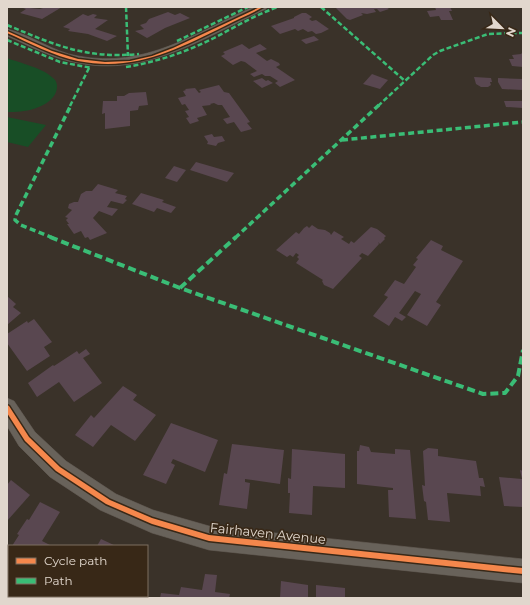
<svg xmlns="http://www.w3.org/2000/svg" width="530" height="605" font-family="Montserrat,sans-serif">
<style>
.green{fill:#184e26}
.building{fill:#594750}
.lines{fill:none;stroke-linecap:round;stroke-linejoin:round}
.street-casing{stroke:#574f47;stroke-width:1}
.street{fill:#68625a;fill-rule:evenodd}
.quiet-far2{stroke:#3abd76;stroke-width:2.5;stroke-dasharray:5 2.5;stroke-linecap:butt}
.quiet-far1{stroke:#3abd76;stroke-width:3.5;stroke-dasharray:6 3.5;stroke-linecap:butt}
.quiet{stroke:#3abd76;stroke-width:4;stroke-dasharray:8 4;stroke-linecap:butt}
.cycleway-casing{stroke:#382817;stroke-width:3}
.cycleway{fill:#f5874c;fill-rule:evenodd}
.labels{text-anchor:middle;stroke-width:3.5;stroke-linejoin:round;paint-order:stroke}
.near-street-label{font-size:13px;fill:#e1d7cd;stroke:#382817}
</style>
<rect width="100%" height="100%" fill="#3a3229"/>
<g class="green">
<path d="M7,58c13,5 36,10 46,20 4,3 5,8 3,14 -6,16 -33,21 -49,20z"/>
<polygon points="7,117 46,125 28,147 7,142"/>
</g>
<g class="building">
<polygon points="20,7 40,9 46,7 62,7 42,19 20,13 26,9"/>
<polygon points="335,7 386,7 389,9 380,12 377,9 374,9 376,12 367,14 361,13 363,15 350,20 347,19"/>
<polygon points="435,7 450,7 452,11 449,11 453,20 441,20 439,16 430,17 427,11 436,10"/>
<polygon points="168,12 175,15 180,13 190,18 165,28 149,37 147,38 135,31 144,29 140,25 146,23 149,19"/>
<polygon points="302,13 306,13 312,17 309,19 312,21 316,20 329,29 321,33 316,34 312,31 308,32 303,29 298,31 295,29 280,34 271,26 294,18 294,17"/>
<polygon points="83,14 88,16 93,14 97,15 94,18 108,20 95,29 117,36 107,41 88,34 68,31 70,29 63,27"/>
<polygon points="314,36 319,40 306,44 301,40"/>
<polygon points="242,44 249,49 260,44 267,49 256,53 267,61 271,59 279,63 280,65 276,67 295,80 280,87 275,83 278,81 270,76 265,76 262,74 254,77 250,74 257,71 245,62 241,61 233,65 221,56 225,54 223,52"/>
<polygon points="523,52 523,67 512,66 509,59 514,59 512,55 521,54"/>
<polygon points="372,74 388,80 380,89 363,84"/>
<polygon points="474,77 491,78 492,82 490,82 491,85 488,87 481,87 476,84"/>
<polygon points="262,78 266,81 268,80 273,83 262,88 253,81"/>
<polygon points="498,78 523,79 523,90 502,89 498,82"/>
<polygon points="219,85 224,92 229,93 250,122 247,123 252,129 241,132 234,122 227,124 223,119 230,117 222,105 218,105 214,103 210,104 211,105 202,106 207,115 197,118 199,121 190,124 186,118 189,117 185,111 189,110 185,104 182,105 178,98 186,96 183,91 186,90 185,89 195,88 199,93 201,92 199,90"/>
<polygon points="146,92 148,105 139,106 138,110 130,111 130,126 105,129 105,113 102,114 103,101 117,101 117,96 124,96 129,93"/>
<polygon points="504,101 523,101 523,108 506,107"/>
<polygon points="212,134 214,137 222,136 225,141 218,143 216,146 207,144 208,142 204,136"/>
<polygon points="196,162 234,173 227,182 190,170"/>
<polygon points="174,166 186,170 177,182 165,178"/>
<polygon points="98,184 118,190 115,193 127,196 125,199 127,200 123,204 111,201 107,207 118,209 112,216 99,211 93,218 107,233 90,240 88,237 85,238 81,231 74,234 67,224 69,224 66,220 68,218 65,217 72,210 68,208 69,204 74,202 78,202 81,194 86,191 92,191"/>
<polygon points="141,193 164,200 162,202 176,207 171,213 157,208 154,212 132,204"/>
<polygon points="312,225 318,229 325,230 330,233 331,235 334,231 344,237 341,239 349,244 351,241 354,243 371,227 377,229 386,236 384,238 385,239 380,244 378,242 379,244 368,256 362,253 359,256 362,258 333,289 324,285 322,281 323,280 296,263 299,259 297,257 299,255 296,253 293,257 290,255 287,257 276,250 296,232 299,234 304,228 307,226 309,228"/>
<polygon points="431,240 443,246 441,250 463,261 436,302 441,305 427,326 407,315 421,294 415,291 399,313 406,317 402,321 395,317 389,326 373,316 388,297 384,295 395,280 404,284 416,267 413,265 418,259 416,258"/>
<polygon points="7,296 16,304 13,307 21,313 7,325"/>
<polygon points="34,319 52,342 44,347 50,356 27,371 7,343 7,334 27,321 28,323"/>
<polygon points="86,349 90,354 83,358 102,383 74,402 59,382 37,397 28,383 53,365 54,366 77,351 79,354"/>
<polygon points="123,386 137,395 133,400 156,415 135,441 111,425 93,447 75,435 91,415 94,418"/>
<polygon points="171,423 218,440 205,472 173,459 171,463 175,465 166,484 143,475"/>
<polygon points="232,444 284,450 280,484 245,479 245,482 250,483 247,509 219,505 224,473 227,474"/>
<polygon points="360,445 369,447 371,452 395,454 395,449 410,450 416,519 389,517 388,490 393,490 393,488 357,484 357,451 359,451"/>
<polygon points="428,448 438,449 438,456 476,461 479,478 483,478 485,487 480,486 481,496 447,493 450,522 428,520 426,502 424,501 422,485 425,486 423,451"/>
<polygon points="292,449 345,454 345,488 313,486 312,515 289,513 290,493 288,493 288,478 291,479"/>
<polygon points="520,470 523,471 523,507 504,506 499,477 522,479"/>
<polygon points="11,480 30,495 7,521 7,485"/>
<polygon points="40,502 60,512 42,541 52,546 12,546 19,535 17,534 27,519 29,520"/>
<polygon points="101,539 116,546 97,546"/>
<polygon points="9,550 9,574 7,573 7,553"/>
<polygon points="205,574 217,575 215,592 230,594 229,598 160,598 161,593 179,595 181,587 202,590"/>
<polygon points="281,581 308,585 308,598 280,598"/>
<polygon points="316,585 345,588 345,598 316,598"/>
<polygon points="77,596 140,596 144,598 76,598"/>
</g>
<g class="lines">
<g class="street-casing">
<g id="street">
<path d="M253,7h14l-1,2c-61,28 -119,68 -188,54 -25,-4 -48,-17 -71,-27v-7c25,6 46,23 71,27 67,13 117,-23 175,-49z"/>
<polygon points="7,398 14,401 35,432 66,461 116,494 153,510 209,526 523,559 523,583 209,550 152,533 100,510 50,477 19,446 7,426"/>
</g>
</g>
<use href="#street" class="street"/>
<g class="quiet-far2">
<polyline points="126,7 128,56"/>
<polyline points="321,7 405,81"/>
<path d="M7,25c48,20 78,34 132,29"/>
<polyline points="7,40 60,62 92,68"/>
<polyline points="177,41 248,7"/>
<path d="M126,67c31,-5 60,-15 88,-29 21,-11 41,-23 64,-31"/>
<polyline points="70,106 89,68"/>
<polyline points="378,106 433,55 440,51 488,34 523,33"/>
</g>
<g class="quiet-far1">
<polyline points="342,140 523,122"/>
<polyline points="53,238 21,225 15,220 16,215 71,105"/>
<polyline points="235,238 379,105"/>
</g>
<g class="quiet">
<polyline points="50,237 180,288 483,394 505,393 518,376 523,350"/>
<polyline points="180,288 236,237"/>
</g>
<g class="cycleway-casing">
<g id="cycleway">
<path d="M260,7h3c-11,7 -25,12 -38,19 -49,24 -90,46 -147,35 -25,-5 -48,-18 -71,-28v-2l45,20 26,8 27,3 25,-1 22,-5 21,-8z"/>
<polygon points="7,405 9,406 29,437 60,467 110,500 152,518 209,535 523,568 523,574 209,541 152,524 106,504 56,471 25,441 7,413"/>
</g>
</g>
<use href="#cycleway" class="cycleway"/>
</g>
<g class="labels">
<g class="near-street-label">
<text transform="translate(268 533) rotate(6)" y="5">Fairhaven Avenue</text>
</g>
</g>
<rect width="530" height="605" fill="none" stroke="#e1d7cd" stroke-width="16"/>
<rect x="8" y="545" width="140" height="52" fill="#382817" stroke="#7c6e60"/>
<rect x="16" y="558" width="20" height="6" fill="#f5874c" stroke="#7c6e60"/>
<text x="44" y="565" font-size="12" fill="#e1d7cd">Cycle path</text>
<rect x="16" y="578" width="20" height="6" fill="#3abd76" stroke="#7c6e60"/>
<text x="44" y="585" font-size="12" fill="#e1d7cd">Path</text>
<g transform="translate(502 28) rotate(114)" stroke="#382817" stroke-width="3" paint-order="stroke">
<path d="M0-3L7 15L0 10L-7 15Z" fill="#e1d7cd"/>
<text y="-6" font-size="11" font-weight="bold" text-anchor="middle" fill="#e1d7cd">N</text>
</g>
</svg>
